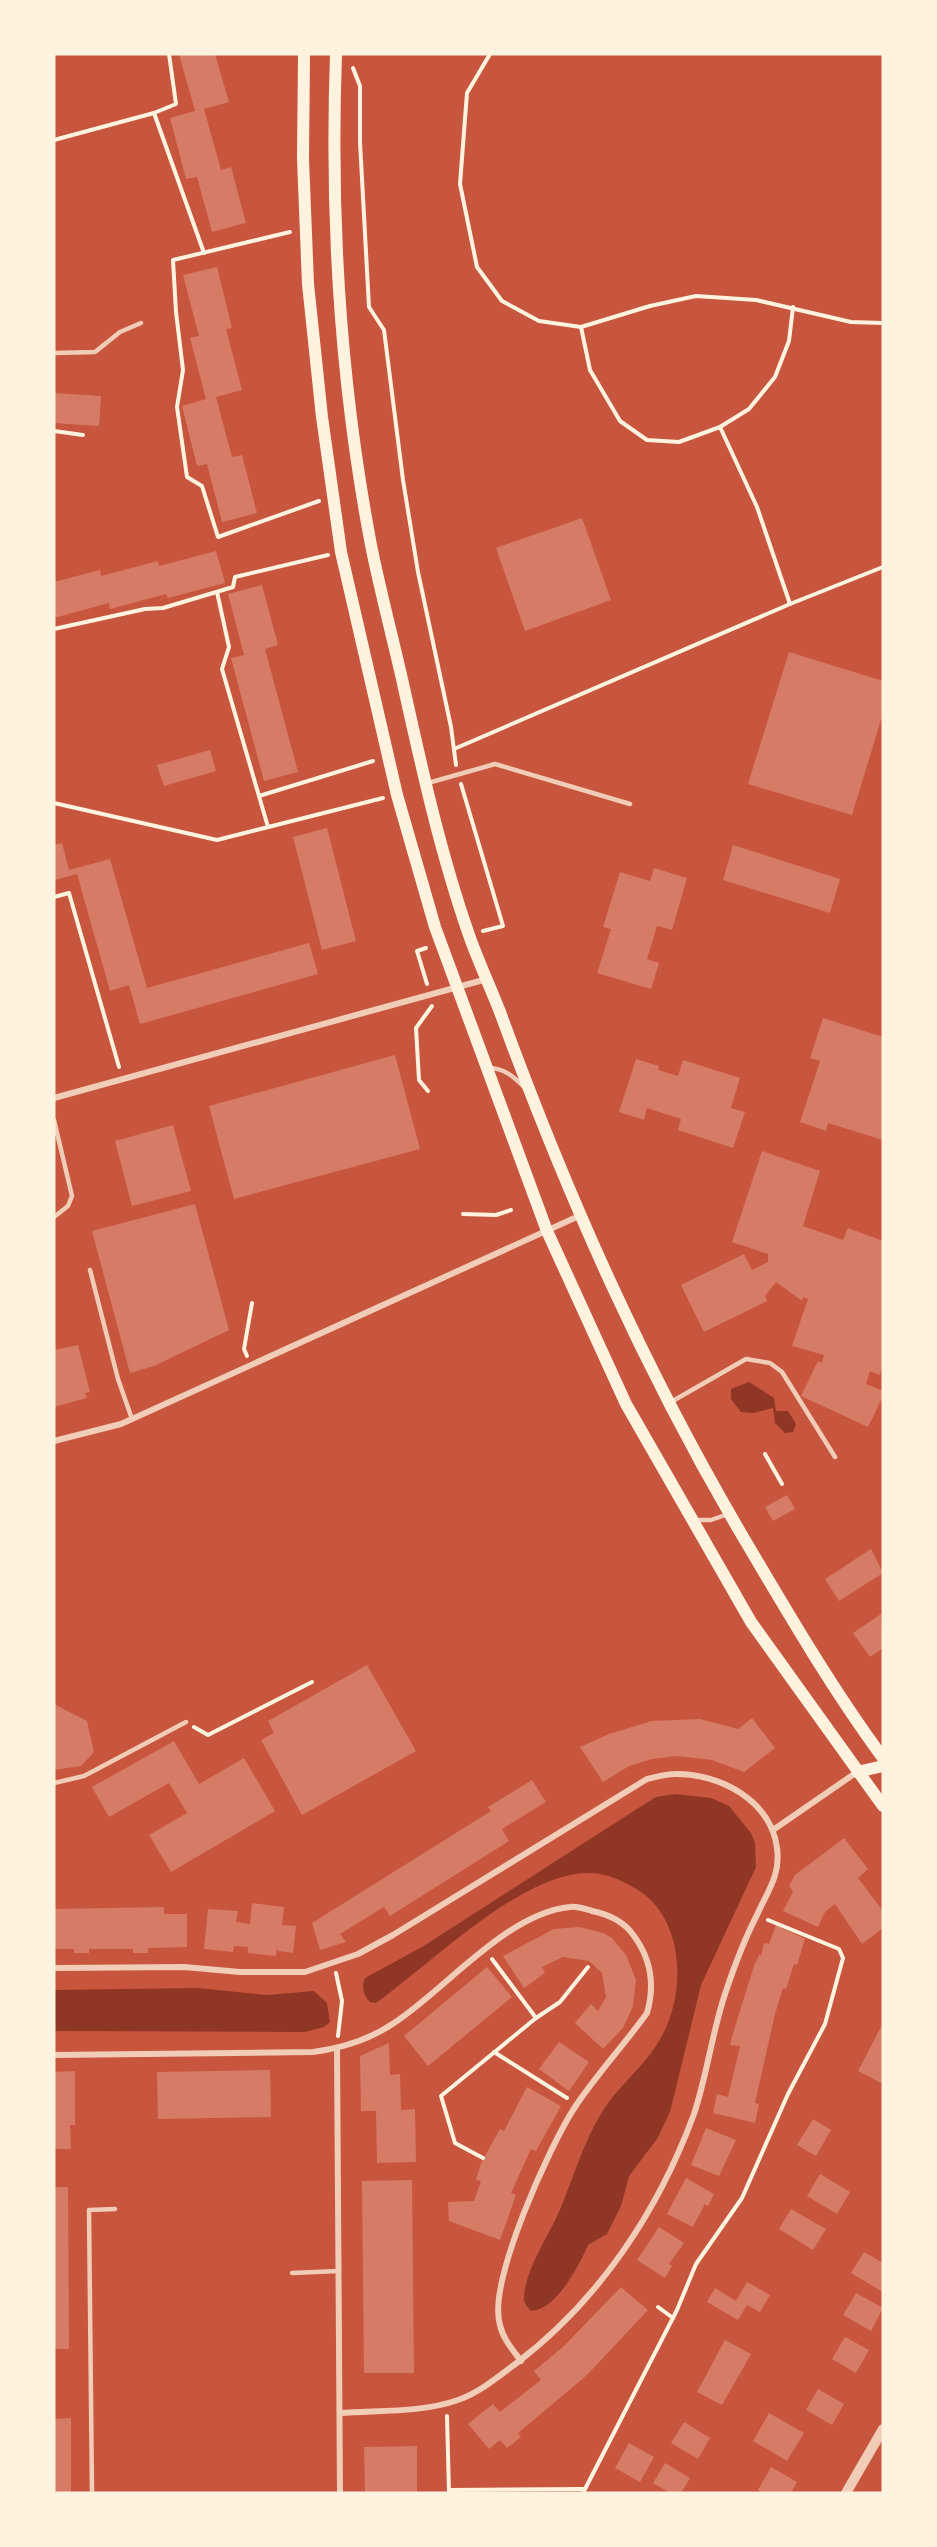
<svg xmlns="http://www.w3.org/2000/svg" width="937" height="2547" font-family="Ubuntu,sans-serif">
<style>
.water{fill:#8f3625}
.building{fill:#d67c66}
.lines{fill:none;stroke-linecap:round;stroke-linejoin:round}
.path{stroke:#fff3e0;stroke-width:4}
.service{stroke:#f1ccb7;stroke-width:4.5}
.minor{stroke:#f1ccb7;stroke-width:6}
.tertiary{stroke:#f1ccb7;stroke-width:10}
.secondary{stroke:#fff3e0;stroke-width:12}
</style>
<rect width="100%" height="100%" fill="#c8553d"/>
<g class="water">
<polygon points="749,1382 774,1398 776,1411 788,1411 796,1424 793,1432 785,1433 775,1423 773,1408 753,1413 741,1412 731,1399 731,1389"/>
<path d="M675,1794l36,4 18,8 22,27 4,10 1,24 -55,118 -31,127 -13,27 -28,37 -8,30 -14,28 -19,11c-9,21 -32,65 -57,66 -4,-4 -8,-9 -7,-15 3,-30 23,-57 35,-84 14,-33 24,-69 43,-100 16,-26 42,-45 57,-71 26,-42 27,-113 -14,-146 -13,-10 -29,-18 -45,-21 -68,-13 -171,92 -224,129l-6,-1c-6,-6 -9,-15 -5,-24l57,-31 218,-140 16,-10z"/>
<polygon points="198,1988 267,1995 314,1991 327,2003 330,2022 324,2027 305,2032 54,2031 54,1990"/>
</g>
<g class="building">
<polygon points="179,54 215,54 229,102 204,109 221,170 231,167 246,223 212,232 197,177 186,179 170,118 195,111"/>
<polygon points="217,267 232,328 226,329 242,390 216,397 232,457 242,455 257,513 222,522 207,464 197,466 182,406 206,399 190,338 199,336 183,275"/>
<polygon points="54,393 101,396 99,426 54,423"/>
<polygon points="582,518 611,600 525,631 496,548"/>
<polygon points="216,551 225,583 168,598 166,594 110,609 109,603 54,618 54,582 100,570 101,576 158,561 159,566"/>
<polygon points="262,585 278,645 265,649 298,772 264,781 231,658 244,655 228,594"/>
<polygon points="789,652 883,681 883,713 852,815 748,784"/>
<polygon points="210,750 216,771 164,786 157,765"/>
<polygon points="327,828 356,941 322,950 293,837"/>
<polygon points="62,843 69,870 110,859 147,988 309,943 318,974 140,1024 129,985 110,991 77,874 54,880 54,845"/>
<polygon points="733,845 840,879 830,913 723,880"/>
<polygon points="654,868 687,878 672,930 657,926 647,959 659,963 651,989 597,973 611,929 603,927 620,872 650,881"/>
<polygon points="823,1018 883,1037 883,1140 828,1123 826,1131 800,1122 820,1061 810,1058"/>
<polygon points="395,1055 420,1149 234,1199 209,1106"/>
<polygon points="636,1059 659,1066 658,1070 678,1076 683,1060 740,1078 731,1108 745,1112 733,1148 678,1130 681,1119 647,1108 644,1120 619,1112"/>
<polygon points="173,1125 191,1191 132,1206 115,1141"/>
<polygon points="762,1151 820,1171 803,1226 843,1240 848,1228 883,1241 883,1365 880,1375 870,1371 866,1384 883,1391 883,1396 868,1427 801,1396 818,1361 822,1363 824,1355 792,1346 808,1299 803,1297 802,1301 776,1282 765,1296 767,1301 704,1332 681,1285 744,1254 752,1270 768,1262 768,1254 732,1242"/>
<polygon points="195,1204 229,1330 154,1366 130,1373 92,1231"/>
<polygon points="78,1345 90,1392 85,1393 87,1398 54,1407 54,1350"/>
<polygon points="787,1495 795,1509 773,1521 765,1507"/>
<polygon points="871,1549 883,1573 839,1601 825,1579"/>
<polygon points="881,1614 883,1648 870,1657 853,1633"/>
<polygon points="367,1665 416,1751 302,1815 261,1740 274,1733 268,1721"/>
<polygon points="54,1704 87,1721 94,1752 81,1766 54,1770"/>
<polygon points="752,1718 775,1748 744,1772 712,1760 677,1756 652,1759 629,1766 603,1782 580,1747 609,1734 652,1721 700,1719 738,1729"/>
<polygon points="174,1741 199,1784 244,1758 275,1811 171,1872 149,1835 187,1813 169,1783 109,1817 92,1787"/>
<polygon points="532,1780 546,1802 502,1829 509,1841 390,1916 384,1907 340,1934 346,1942 320,1950 312,1923 491,1811 488,1807"/>
<polygon points="844,1838 868,1869 858,1878 883,1911 883,1928 862,1944 835,1904 825,1912 818,1927 783,1911 793,1892 789,1886 795,1875"/>
<polygon points="252,1903 284,1907 282,1925 296,1926 293,1953 278,1951 277,1948 276,1956 248,1953 248,1947 234,1946 233,1952 204,1949 208,1909 238,1911 236,1922 250,1924"/>
<polygon points="164,1907 164,1914 187,1914 187,1947 148,1948 148,1953 133,1953 133,1949 89,1949 89,1953 74,1953 74,1949 54,1949 54,1909"/>
<polygon points="776,1925 805,1939 797,1965 794,1964 786,1989 783,1988 775,2014 755,2103 759,2104 755,2123 713,2113 717,2094 728,2097 740,2046 730,2045 734,2030 754,1966 759,1955 761,1956 764,1943 769,1944"/>
<polygon points="579,1927 603,1933 612,1938 626,1955 636,1980 633,2006 623,2028 603,2049 575,2023 591,2004 598,2011 606,1997 602,1973 589,1961 563,1957 542,1967 545,1973 524,1988 503,1956 554,1929"/>
<polygon points="487,1967 512,1997 428,2066 404,2036"/>
<polygon points="883,2023 883,2079 881,2083 858,2071"/>
<polygon points="559,2042 589,2062 569,2091 539,2069"/>
<polygon points="389,2043 390,2075 400,2074 401,2110 415,2109 416,2162 377,2163 376,2111 361,2111 360,2056"/>
<polygon points="270,2070 271,2117 158,2119 157,2072"/>
<polygon points="75,2071 75,2125 70,2125 71,2149 54,2149 54,2072"/>
<polygon points="527,2087 561,2106 536,2151 531,2149 511,2193 516,2195 500,2240 449,2221 448,2202 474,2201 481,2181 476,2180 481,2163 500,2129 504,2131"/>
<polygon points="813,2119 831,2130 816,2156 797,2145"/>
<polygon points="706,2128 736,2140 719,2176 691,2165"/>
<polygon points="820,2174 850,2192 837,2214 807,2196"/>
<polygon points="686,2178 714,2194 708,2206 705,2204 693,2227 667,2214"/>
<polygon points="412,2180 414,2373 364,2373 362,2181"/>
<polygon points="54,2187 68,2187 69,2349 54,2349"/>
<polygon points="791,2209 826,2229 813,2250 779,2229"/>
<polygon points="659,2227 684,2243 669,2264 672,2266 665,2278 637,2260"/>
<polygon points="864,2252 883,2263 883,2292 851,2273"/>
<polygon points="747,2282 770,2295 760,2312 747,2305 738,2320 707,2302 715,2288 736,2301"/>
<polygon points="621,2287 648,2310 587,2375 518,2433 521,2437 507,2448 500,2440 489,2449 468,2424 493,2404 500,2412 541,2380 534,2371 564,2346"/>
<polygon points="856,2293 883,2308 871,2331 843,2315"/>
<polygon points="845,2337 869,2350 856,2373 832,2359"/>
<polygon points="725,2340 751,2354 722,2405 697,2392"/>
<polygon points="818,2389 844,2404 832,2425 806,2410"/>
<polygon points="769,2413 804,2433 787,2461 753,2441"/>
<polygon points="71,2418 71,2493 54,2493 54,2419"/>
<polygon points="684,2422 710,2438 698,2459 671,2443"/>
<polygon points="629,2443 654,2457 640,2482 615,2468"/>
<polygon points="417,2446 417,2493 365,2493 364,2447"/>
<polygon points="665,2463 690,2478 681,2493 670,2493 653,2483"/>
<polygon points="771,2467 797,2482 791,2493 763,2493 758,2490"/>
</g>
<g class="lines">
<g class="path">
<polyline points="490,54 467,93 460,184 477,267 502,301 539,321 581,327 650,306 696,296 756,300 851,322 883,323"/>
<polyline points="353,68 360,86 360,142 369,307 384,330 403,480 418,572 451,727 456,765"/>
<polyline points="154,113 176,104 169,54"/>
<polyline points="54,140 154,113 204,253"/>
<polyline points="290,232 173,260 176,312 183,370 177,407 187,477 202,486 218,537 319,501"/>
<polyline points="581,327 590,370 620,421 647,440 679,442 720,427 749,409 775,377 789,341 793,307"/>
<polyline points="720,427 757,507 790,604"/>
<polyline points="54,431 83,435"/>
<polyline points="217,592 229,647 222,669 268,827"/>
<polyline points="54,629 145,609 163,608 233,587 235,577 328,555"/>
<polyline points="454,749 790,604 883,567"/>
<polyline points="461,784 503,926 483,931"/>
<polyline points="259,796 373,761"/>
<polyline points="54,803 217,840 383,798"/>
<polyline points="54,897 69,893 119,1067"/>
<polyline points="426,948 417,951 427,984"/>
<polyline points="428,1091 419,1080 416,1028 432,1006"/>
<polyline points="463,1214 496,1215 511,1210"/>
<polyline points="247,1356 244,1349 252,1303"/>
<polyline points="765,1454 782,1484"/>
<polyline points="194,1727 208,1735 312,1682"/>
<polyline points="492,1959 536,2018 560,2002 588,1967"/>
<polyline points="336,1973 342,2001 338,2036"/>
<polyline points="494,2052 567,2098"/>
<polyline points="483,2158 455,2143 441,2096 536,2018"/>
<polyline points="658,2307 673,2318"/>
<polyline points="447,2416 449,2493"/>
<polyline points="449,2490 584,2489"/>
<polyline points="583,2493 677,2310 696,2264 742,2198 788,2094 825,2024 843,1958 839,1949 768,1920"/>
</g>
<g class="service">
<polyline points="54,353 95,352 120,332 141,323"/>
<polyline points="428,783 495,764 630,804"/>
<path d="M488,1068c16,0 25,8 36,19"/>
<polyline points="54,1120 72,1196 68,1206 54,1217"/>
<polyline points="90,1270 118,1379 132,1419"/>
<polyline points="671,1402 746,1359 770,1363 782,1372 835,1457"/>
<polyline points="695,1520 711,1520 728,1514"/>
<polyline points="54,1783 84,1776 186,1722"/>
<polyline points="292,2273 339,2271"/>
<polyline points="92,2493 89,2210 115,2209"/>
</g>
<g class="minor">
<polyline points="54,1098 487,979"/>
<polyline points="54,1441 121,1424 579,1216"/>
<polyline points="773,1830 857,1772"/>
<path d="M54,1968l130,-1 56,5h65l53,-18 35,-19 254,-156c9,-2 19,-5 28,-5 45,-1 96,27 102,74 4,27 -10,44 -20,67 -13,25 -23,52 -32,79 -13,39 -18,81 -31,120 -36,98 -96,188 -180,251 -17,13 -36,28 -56,35 -37,13 -80,10 -118,13"/>
<polyline points="337,2049 340,2493"/>
<path d="M54,2055l259,-3c30,-4 56,-12 81,-29 52,-34 113,-110 176,-116 7,-1 15,2 22,4 16,3 33,11 42,25 17,23 21,49 13,77 -23,32 -50,61 -72,94 -25,38 -88,176 -75,218 3,14 13,25 21,36"/>
</g>
<polyline class="tertiary" points="846,2493 883,2429"/>
<g class="secondary">
<polyline points="304,54 303,159 308,284 322,417 341,552 397,795 435,927 547,1231 626,1404 751,1622 883,1806"/>
<path d="M336,54c-6,166 4,328 35,491 9,45 21,90 31,134 19,86 38,173 67,256 9,26 21,51 31,77 68,186 145,359 246,530 43,73 87,148 137,216"/>
<polyline points="857,1772 883,1766"/>
</g>
</g>
<rect width="937" height="2547" fill="none" stroke="#fff3e0" stroke-width="111"/>
</svg>
